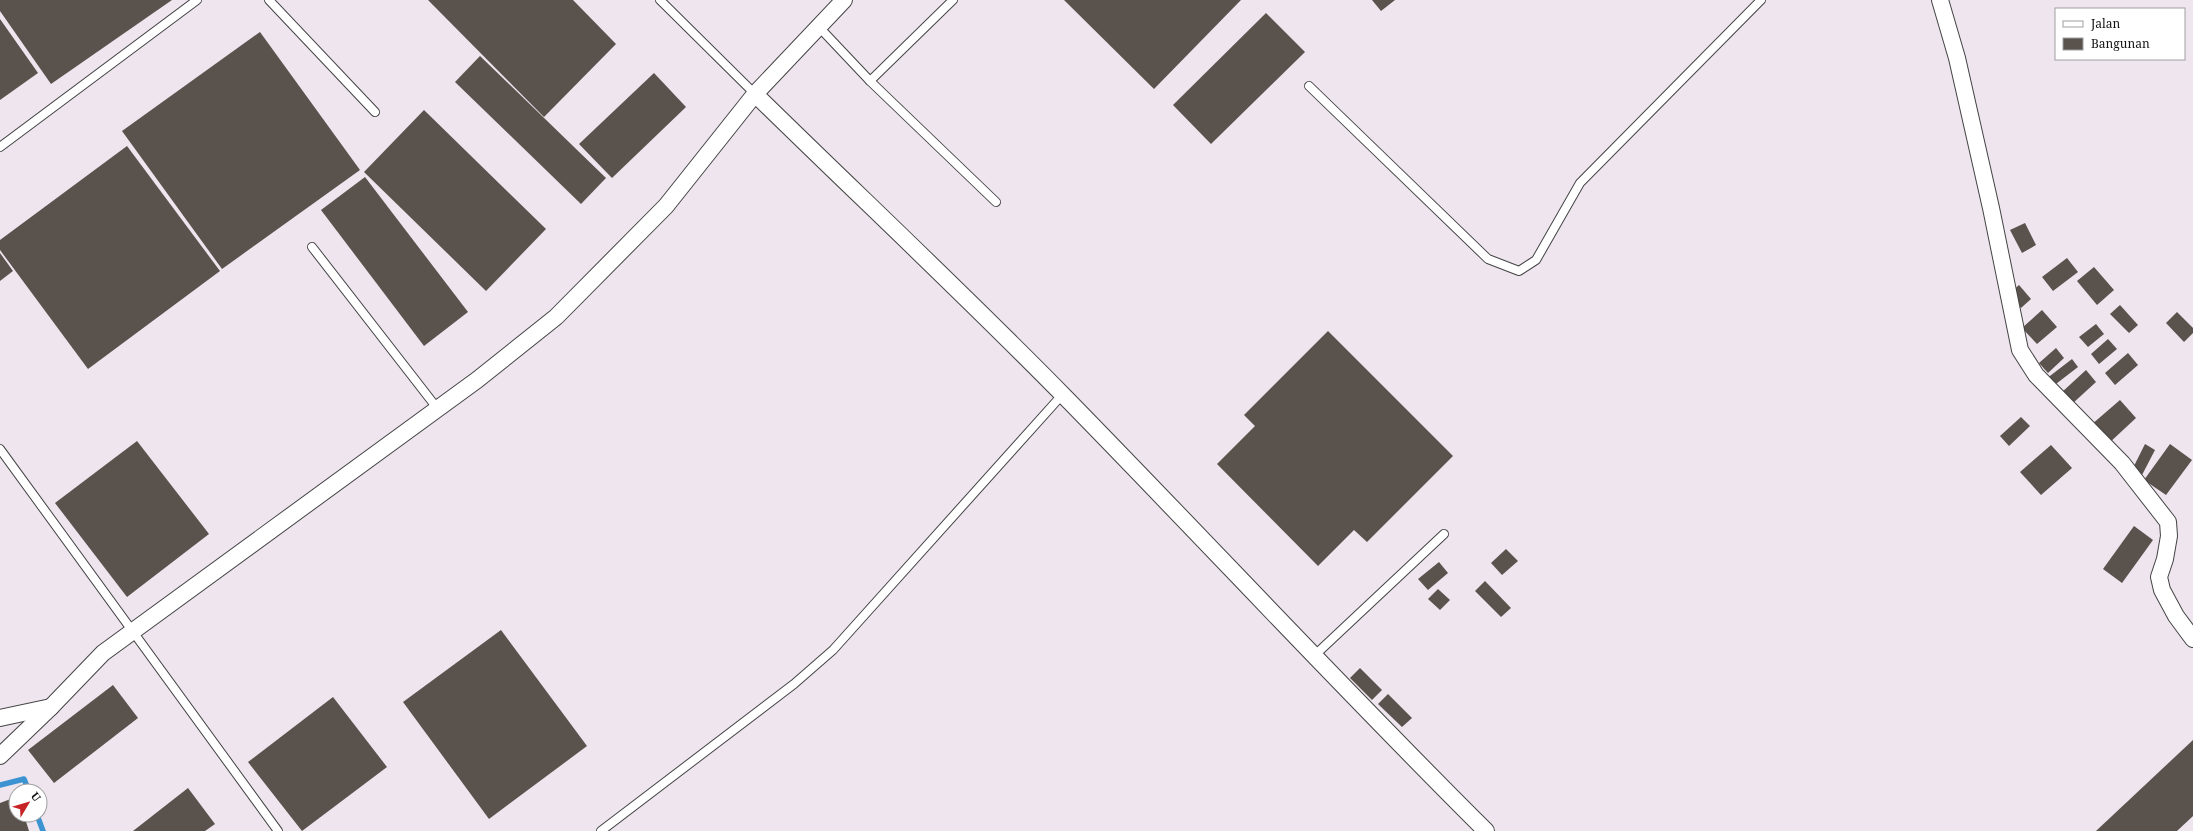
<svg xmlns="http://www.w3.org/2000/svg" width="2193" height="831" font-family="'Noto Serif',serif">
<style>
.industrial{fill:#eee5ef;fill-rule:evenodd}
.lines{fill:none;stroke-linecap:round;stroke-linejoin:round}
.stream{stroke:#3c93d2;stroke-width:5.5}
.building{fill:#5a524c}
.service-casing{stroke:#444;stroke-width:10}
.minor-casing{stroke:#444;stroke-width:18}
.service{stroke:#fff;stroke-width:8}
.minor{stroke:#fff;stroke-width:16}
</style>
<rect width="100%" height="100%" fill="#fffdf4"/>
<path class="industrial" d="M0,0h2193v831h-2193zM2056,9h128v50h-128zM16,791h24v24h-24z"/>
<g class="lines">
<g class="stream">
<polyline points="0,785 24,779 29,791"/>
<polyline points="37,815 43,831"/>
</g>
</g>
<g class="building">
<polygon points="0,0 172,0 51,84 0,11"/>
<polygon points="428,0 573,0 616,44 544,117"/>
<polygon points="1064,0 1241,0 1154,89"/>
<polygon points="1372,0 1395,0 1381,11"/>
<polygon points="1266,13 1305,52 1211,144 1173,105"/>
<polygon points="0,19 38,73 0,100"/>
<polygon points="260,32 360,170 222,269 122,131"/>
<polygon points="480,56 606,178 581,204 455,82"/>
<polygon points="654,73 686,107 612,178 579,144"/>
<polygon points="424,110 546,229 486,291 364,172"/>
<polygon points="127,146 220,271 88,369 0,250 0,240"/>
<polygon points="365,177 468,312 424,346 321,210"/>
<polygon points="2025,223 2036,245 2022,253 2010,230"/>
<polygon points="0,253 13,271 0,281"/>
<polygon points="2067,258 2078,272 2053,291 2042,277"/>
<polygon points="2094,267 2114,290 2097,305 2077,281"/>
<polygon points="2019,285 2031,299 2021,308 2009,294"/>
<polygon points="2120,305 2138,325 2129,333 2110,314"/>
<polygon points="2042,310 2057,327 2037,344 2022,328"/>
<polygon points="2177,312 2193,328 2193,333 2184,342 2166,323"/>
<polygon points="2096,324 2104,334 2088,347 2079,337"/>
<polygon points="1328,331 1453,456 1367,542 1354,530 1318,566 1217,464 1255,426 1244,415"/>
<polygon points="2108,339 2117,349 2099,364 2091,354"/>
<polygon points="2056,348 2064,358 2048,373 2039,363"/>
<polygon points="2128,353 2138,365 2115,385 2105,373"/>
<polygon points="2072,359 2078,367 2052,387 2046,379"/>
<polygon points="2086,370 2096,382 2072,404 2061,393"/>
<polygon points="2120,400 2136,418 2108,444 2091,425"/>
<polygon points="2021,417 2030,426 2009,446 2000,436"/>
<polygon points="137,441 209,534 127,597 55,503"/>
<polygon points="2145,444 2155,450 2142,475 2132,470"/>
<polygon points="2170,444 2192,460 2166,495 2144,480"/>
<polygon points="2051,445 2072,468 2041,495 2020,472"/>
<polygon points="2134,526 2153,540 2122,583 2103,569"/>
<polygon points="1506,549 1518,561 1502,575 1491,563"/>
<polygon points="1439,562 1448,573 1428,590 1418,579"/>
<polygon points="1485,581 1511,608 1501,617 1475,591"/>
<polygon points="1438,589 1450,600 1440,610 1428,599"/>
<polygon points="501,630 587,746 489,819 403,702"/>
<polygon points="1360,668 1382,690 1372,700 1350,678"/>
<polygon points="113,685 138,718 54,783 28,750"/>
<polygon points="1388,694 1412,718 1402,727 1378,704"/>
<polygon points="333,697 387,767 302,831 248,762"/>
<polygon points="2193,740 2193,816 2177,831 2096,831"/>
<polygon points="188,788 215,824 205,831 133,831"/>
<polygon points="16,797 16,815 24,815 29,831 0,831 0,803"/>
</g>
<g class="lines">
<g class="service-casing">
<g id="service">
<polyline points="269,0 375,112"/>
<polyline points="660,0 755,94"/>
<polyline points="818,26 870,81 996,202"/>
<polyline points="870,81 953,0"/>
<polyline points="1309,86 1488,259 1519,271 1536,260 1580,183 1761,0"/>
<polyline points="0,147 197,0"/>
<polyline points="312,247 437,408"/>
<polyline points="0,449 278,831"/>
<polyline points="1315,655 1444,534"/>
<polyline points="601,831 794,684 833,650 1062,395"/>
</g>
</g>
<g class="minor-casing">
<g id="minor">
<polyline points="1940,0 1957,58 1991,208 2020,350 2036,375 2122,463 2168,522 2169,536 2165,559 2159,577 2162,590 2176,616 2193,639"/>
<path d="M755,94c103,101 209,200 310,303 141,144 278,292 421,434"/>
<polyline points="0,718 51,707"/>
<polyline points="0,756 51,707 103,653 477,380 556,317 666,206 755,94 844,0"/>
</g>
</g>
<use href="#service" class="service"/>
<use href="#minor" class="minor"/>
</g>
<rect x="2055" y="8" width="130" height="52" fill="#ffffff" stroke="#a0a0a0"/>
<rect x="2063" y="21" width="20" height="6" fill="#ffffff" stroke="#a0a0a0"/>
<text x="2091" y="28" font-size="12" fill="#111111">Jalan</text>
<rect x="2063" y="38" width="20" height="12" fill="#5a524c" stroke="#a0a0a0"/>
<text x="2091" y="48" font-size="12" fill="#111111">Bangunan</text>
<g transform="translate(28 803) rotate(52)"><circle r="19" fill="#ffffff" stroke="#a0a0a0"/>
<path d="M0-3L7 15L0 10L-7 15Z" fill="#c62327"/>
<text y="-6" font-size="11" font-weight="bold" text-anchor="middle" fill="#111111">U</text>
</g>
</svg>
